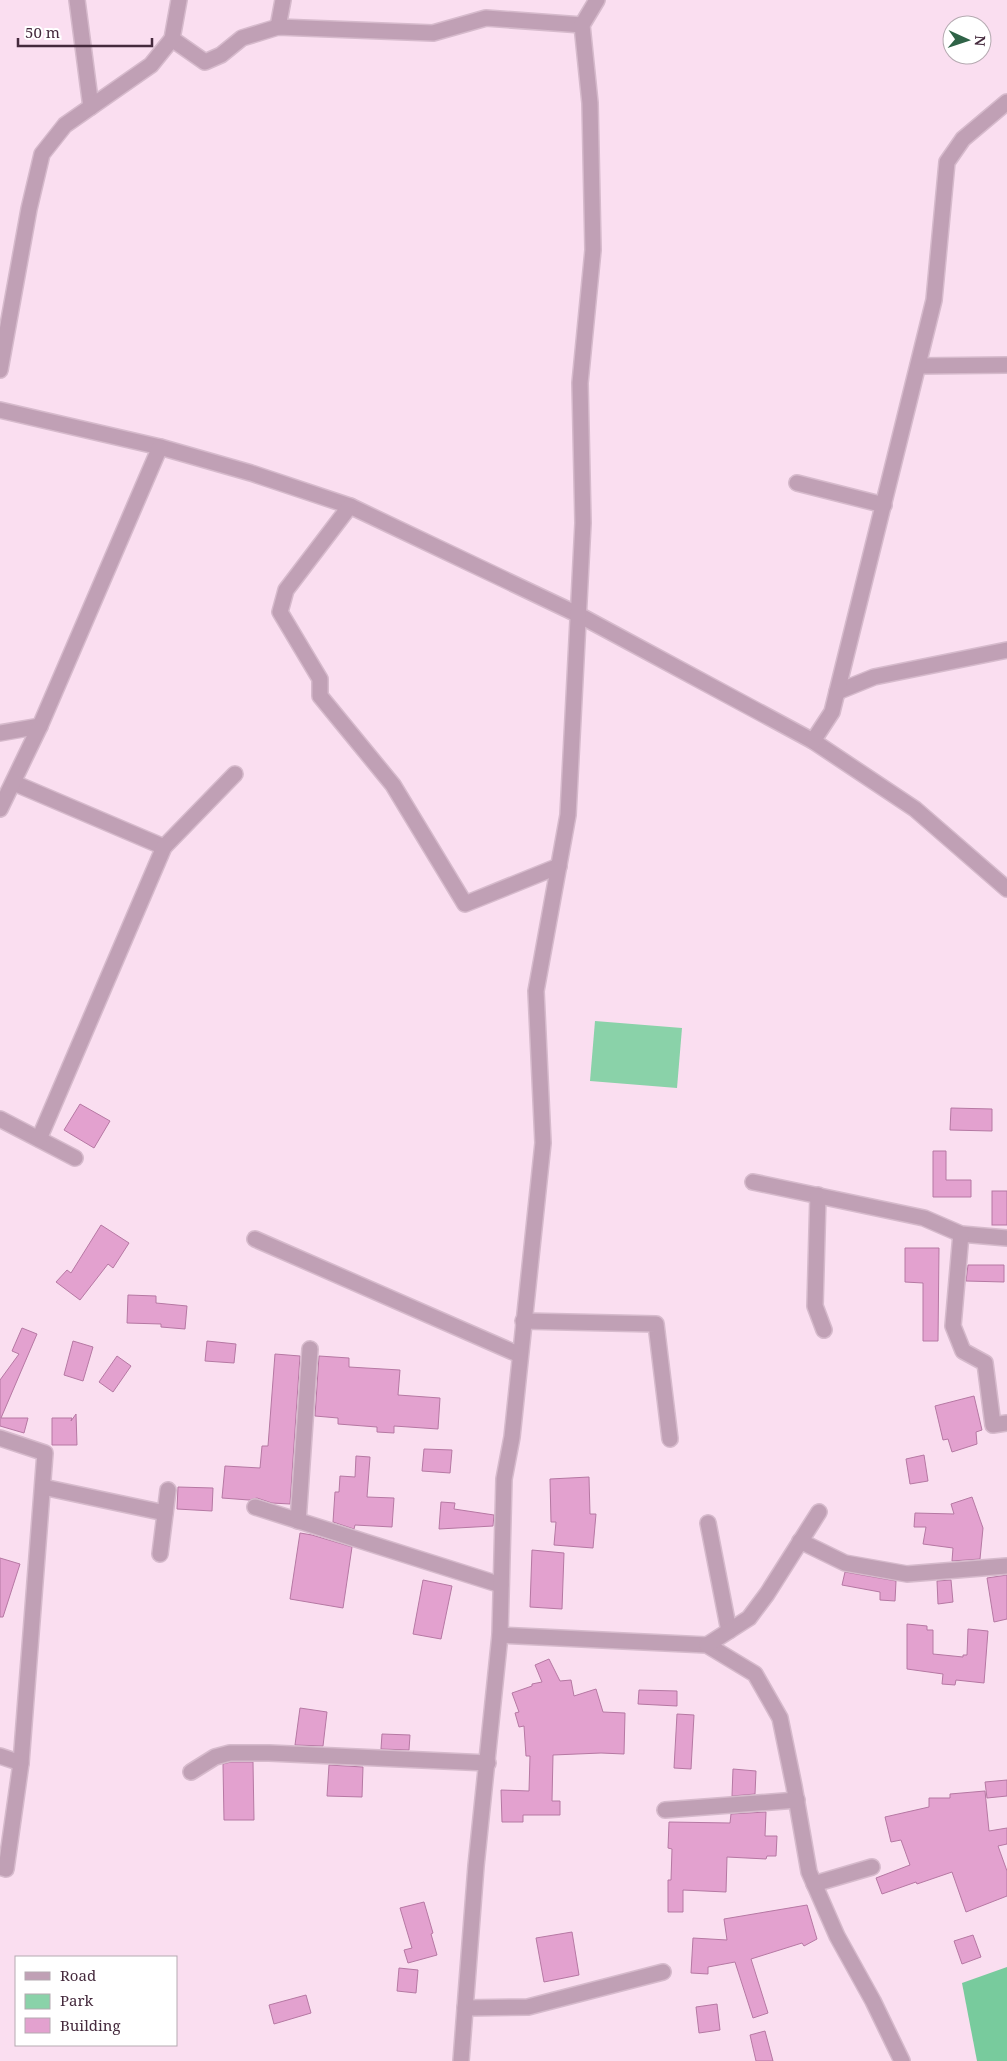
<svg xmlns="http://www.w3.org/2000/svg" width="1007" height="2061" font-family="'Noto Serif',serif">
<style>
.green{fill:#8ad2a9}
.forest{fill:#78cb9d}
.building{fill:#e3a1cf;stroke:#b678a3}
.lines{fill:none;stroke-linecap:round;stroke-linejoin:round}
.minor-casing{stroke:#d6bacc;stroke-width:18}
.minor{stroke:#c0a0b5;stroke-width:15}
</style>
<rect width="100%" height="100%" fill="#fadef0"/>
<polygon class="green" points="595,1021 682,1028 677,1088 590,1081"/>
<polygon class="forest" points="1007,1967 1007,2061 977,2061 962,1983"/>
<g class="building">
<polygon points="80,1104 110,1121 94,1148 64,1130"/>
<polygon points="951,1108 992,1109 992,1131 950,1130"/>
<polygon points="933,1151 946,1151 946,1180 971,1180 971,1197 933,1197"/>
<rect x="992" y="1191" width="15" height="34"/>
<polygon points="101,1225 129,1243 113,1268 108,1264 80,1300 56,1282 67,1270 71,1273"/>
<polygon points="905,1248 939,1248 938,1341 923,1341 923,1283 905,1282"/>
<polygon points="968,1265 1004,1265 1004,1282 966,1281"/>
<polygon points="128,1295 156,1296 156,1303 187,1306 185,1329 161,1327 161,1324 127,1323"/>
<polygon points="22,1328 37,1334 1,1418 28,1418 24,1433 0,1426 0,1380 19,1354 12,1351"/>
<polygon points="73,1341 93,1347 83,1381 64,1375"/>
<polygon points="207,1341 236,1344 234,1363 205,1361"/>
<polygon points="275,1354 300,1356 290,1504 272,1503 257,1498 249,1500 222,1498 225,1466 260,1468 262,1446 268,1446"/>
<polygon points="117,1356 131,1366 113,1392 99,1382"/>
<polygon points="319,1356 349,1358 349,1367 400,1370 398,1395 440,1398 438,1429 394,1426 394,1433 377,1432 377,1427 338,1424 338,1418 315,1416"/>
<polygon points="974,1396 982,1430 976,1432 977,1444 952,1452 948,1439 943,1440 935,1406"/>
<polygon points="76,1414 77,1445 52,1445 52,1418 72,1418 71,1421"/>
<polygon points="424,1449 452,1450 450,1473 422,1471"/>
<polygon points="924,1455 928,1481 910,1484 906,1459"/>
<polygon points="356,1456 370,1457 367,1497 394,1498 392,1527 355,1525 354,1529 333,1522 335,1492 339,1492 340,1476 355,1477"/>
<polygon points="589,1477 590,1514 596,1514 593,1548 554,1545 556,1522 551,1522 550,1479"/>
<polygon points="178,1487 213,1488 212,1511 177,1509"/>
<polygon points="972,1497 983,1528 980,1559 952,1561 953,1548 923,1544 926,1527 914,1527 915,1513 954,1514 951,1504"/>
<polygon points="441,1502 455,1503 454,1509 494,1515 493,1526 439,1529"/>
<polygon points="300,1533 312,1535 352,1547 343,1608 290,1599"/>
<polygon points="532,1550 564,1553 562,1609 530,1607"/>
<polygon points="0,1558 20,1564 3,1617 0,1617"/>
<polygon points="845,1572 896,1581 895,1601 880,1600 880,1592 842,1585"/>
<polygon points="1007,1575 1007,1619 994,1622 987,1578"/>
<polygon points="423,1580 452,1586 441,1639 413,1634"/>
<polygon points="951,1580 953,1602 938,1604 937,1581"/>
<polygon points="907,1624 927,1626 927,1630 933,1630 933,1654 963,1657 963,1655 967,1655 968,1629 988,1631 984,1683 956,1680 955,1685 942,1684 943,1674 907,1669"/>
<polygon points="549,1659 560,1681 571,1680 574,1696 596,1689 603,1712 625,1713 624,1754 601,1753 553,1755 552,1801 560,1801 560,1815 523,1815 523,1822 502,1822 501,1790 529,1791 530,1756 526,1756 524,1726 519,1727 515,1713 519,1712 512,1693 532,1686 532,1684 542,1682 535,1665"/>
<polygon points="639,1690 677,1691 677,1706 638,1704"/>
<polygon points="300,1708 327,1712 323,1746 295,1745"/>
<polygon points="677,1714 694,1715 691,1769 674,1768"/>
<polygon points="382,1734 410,1735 409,1750 381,1749"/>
<polygon points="231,1762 253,1762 254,1820 224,1820 223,1764"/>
<polygon points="329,1765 363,1767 362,1797 327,1796"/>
<polygon points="733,1769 756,1771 755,1794 732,1796"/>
<polygon points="1007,1780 1007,1796 987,1798 985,1782"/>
<polygon points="985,1791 989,1831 1007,1828 1007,1844 998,1846 1007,1871 1007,1896 966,1912 952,1872 917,1884 916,1882 882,1894 876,1878 910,1865 901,1840 891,1842 885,1817 929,1807 929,1798 950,1798 950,1794"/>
<polygon points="766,1812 765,1836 777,1836 776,1856 767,1856 766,1859 727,1857 726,1892 683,1890 683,1912 668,1912 668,1880 671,1880 672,1849 668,1848 669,1822 730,1823 731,1814"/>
<polygon points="424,1902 433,1933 431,1934 437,1955 408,1963 404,1950 412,1948 400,1908"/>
<polygon points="807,1905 817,1939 804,1946 802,1943 751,1959 768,2013 753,2018 735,1962 708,1967 708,1974 691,1973 693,1938 727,1940 724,1919"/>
<polygon points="572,1932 579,1975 544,1982 536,1938"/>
<polygon points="973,1935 981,1957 962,1964 954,1941"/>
<polygon points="399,1968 418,1970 416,1993 397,1991"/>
<polygon points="306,1995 311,2013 274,2024 269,2005"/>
<polygon points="717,2004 720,2030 699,2033 696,2007"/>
<polygon points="765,2031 773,2061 756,2061 750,2035"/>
</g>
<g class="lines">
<g class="minor-casing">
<g id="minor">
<polyline points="77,0 91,107"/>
<polyline points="278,27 283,0"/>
<polyline points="172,39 205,62 221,55 242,38 278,27 433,33 486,18 582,25"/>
<polyline points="918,366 1007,365"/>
<polyline points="0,370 29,209 42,154 65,125 151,65 172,39 179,0"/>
<polyline points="0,410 160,447 251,473 350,506 579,615 813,741 915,809 1007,889"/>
<polyline points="797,483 884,505"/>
<polyline points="350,506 286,590 280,612 320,679 320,696 393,785 465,904 559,866"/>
<polyline points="837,692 874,677 1007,650"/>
<polyline points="0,733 40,726"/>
<polyline points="813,741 832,712 934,300 947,162 963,139 1007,102"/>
<polyline points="14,783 164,847"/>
<polyline points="0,809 40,726 160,447"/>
<polyline points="0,1119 75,1158"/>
<polyline points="39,1139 164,847 235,774"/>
<polyline points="753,1182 924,1218 961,1234 1007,1238"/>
<polyline points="818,1195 815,1306 824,1330"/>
<polyline points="961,1234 953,1326 963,1351 985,1363 993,1425 1007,1423"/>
<polyline points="255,1239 520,1355"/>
<polyline points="523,1321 656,1324 670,1439"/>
<polyline points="0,1438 45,1453 21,1763 6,1869 0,1867"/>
<polyline points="43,1487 165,1513"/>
<polyline points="255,1507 501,1585"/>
<polyline points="298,1521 310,1349"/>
<polyline points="708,1523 729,1631"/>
<polyline points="800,1541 845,1563 907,1574 1007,1566"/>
<polyline points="160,1554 168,1490"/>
<polyline points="500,1635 707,1645 755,1674 780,1718 794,1786 809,1872 837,1936 873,2001 902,2061"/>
<polyline points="707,1645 749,1618 767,1594 819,1512"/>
<polyline points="0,1756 21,1763"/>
<polyline points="191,1772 215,1757 230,1753 269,1753 488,1763"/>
<polyline points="665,1810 797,1800"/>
<polyline points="814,1884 872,1867"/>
<polyline points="465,2008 528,2007 663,1972"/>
<polyline points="461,2061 476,1866 500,1635 504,1479 512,1437 543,1143 536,991 568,815 583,523 580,383 593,250 590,103 582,25 597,0"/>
</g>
</g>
<use href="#minor" class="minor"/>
</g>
<rect x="15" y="1956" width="162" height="90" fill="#ffffff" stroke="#b5aab1"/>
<rect x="25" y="1972" width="25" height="8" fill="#c0a0b5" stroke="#b5aab1"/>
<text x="60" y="1981" font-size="15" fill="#452a3d">Road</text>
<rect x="25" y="1994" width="25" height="15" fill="#8ad2a9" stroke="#b5aab1"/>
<text x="60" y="2006" font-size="15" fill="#452a3d">Park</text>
<rect x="25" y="2018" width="25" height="15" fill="#e3a1cf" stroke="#b5aab1"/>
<text x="60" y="2031" font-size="15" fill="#452a3d">Building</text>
<g transform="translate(967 40) rotate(93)"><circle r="24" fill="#ffffff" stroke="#b5aab1"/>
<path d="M0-4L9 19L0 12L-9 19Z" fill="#2f6347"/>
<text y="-8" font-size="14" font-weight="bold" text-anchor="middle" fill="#452a3d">N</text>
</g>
<path d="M18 38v8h134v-8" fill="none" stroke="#452a3d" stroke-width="2.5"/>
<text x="25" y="38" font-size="15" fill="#452a3d" stroke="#ffffff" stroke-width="4" paint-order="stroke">50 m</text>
</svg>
